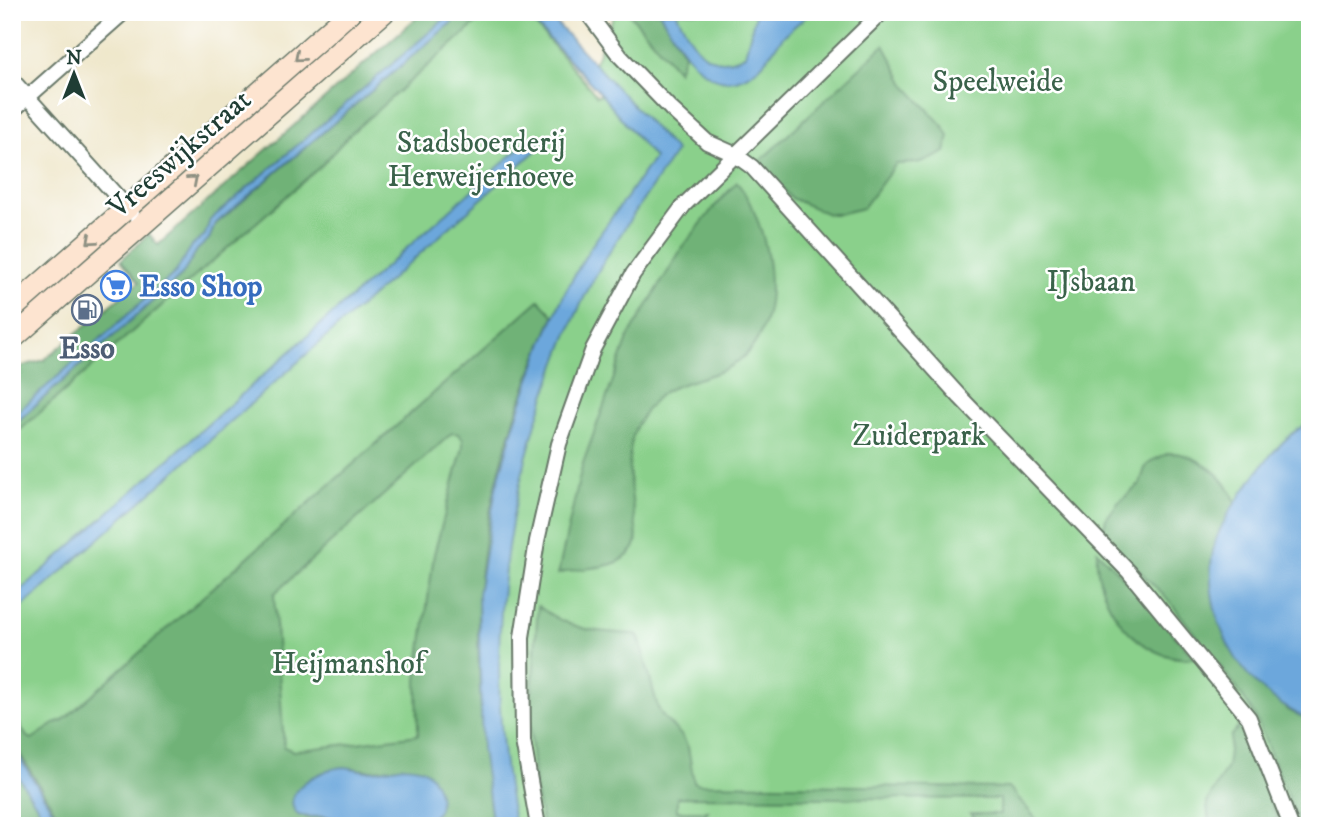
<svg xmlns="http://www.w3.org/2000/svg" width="1322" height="838" font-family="'IM FELL DW Pica',serif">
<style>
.green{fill:#8ad08b;stroke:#548660;stroke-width:2}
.forest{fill:#6fb277;stroke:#477856;stroke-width:2;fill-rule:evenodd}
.water{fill:#6ca7dc;stroke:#467288;stroke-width:2}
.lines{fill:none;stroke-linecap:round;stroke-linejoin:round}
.street-casing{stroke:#687869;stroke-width:18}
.secondary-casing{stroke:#687869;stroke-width:24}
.street{stroke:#fff;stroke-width:14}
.secondary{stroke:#fde4d0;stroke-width:21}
.oneway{stroke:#8e9082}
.labels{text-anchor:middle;stroke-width:5;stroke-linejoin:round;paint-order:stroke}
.park-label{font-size:30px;fill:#3a624a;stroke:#fff}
.street-label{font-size:30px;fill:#1f3d34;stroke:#fff}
.shop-label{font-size:30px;font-weight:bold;fill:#366cbe;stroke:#fff;text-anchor:start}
.service-label{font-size:30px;font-weight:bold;fill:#4e5e75;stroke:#fff}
</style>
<rect width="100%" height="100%" fill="#fff"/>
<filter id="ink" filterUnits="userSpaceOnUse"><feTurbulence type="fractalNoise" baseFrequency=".0143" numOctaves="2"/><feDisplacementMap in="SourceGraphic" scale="14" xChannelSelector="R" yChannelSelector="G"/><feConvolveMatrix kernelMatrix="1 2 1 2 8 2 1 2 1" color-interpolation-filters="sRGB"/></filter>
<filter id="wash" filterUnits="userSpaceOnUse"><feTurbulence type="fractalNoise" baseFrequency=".00686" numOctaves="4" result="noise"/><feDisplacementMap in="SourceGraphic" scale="28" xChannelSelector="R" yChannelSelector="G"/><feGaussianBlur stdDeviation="1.57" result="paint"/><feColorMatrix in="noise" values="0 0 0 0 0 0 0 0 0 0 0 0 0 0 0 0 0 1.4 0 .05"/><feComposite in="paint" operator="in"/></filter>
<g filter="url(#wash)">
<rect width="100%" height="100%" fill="#efe7cb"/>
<polygon class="green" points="464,12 524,12 597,96 601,94 634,132 592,70 615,12 1310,12 1310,826 69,826 12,733 12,422 321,165 306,147"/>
<g class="forest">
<polygon points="423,12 453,12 210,220 205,235 192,246 176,272 12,417 12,369 44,360 139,282 121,260 149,234 158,245"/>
<polygon points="464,12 489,12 349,135 322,165 12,437 12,426 182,275 197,250 209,239 215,225"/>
<polygon points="628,12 659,12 684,54 678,71"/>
<path d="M884,45l22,41 38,41 5,9 -4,16c-16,10 -30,12 -49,12l-33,44 -25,6h-10l-37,-16 -29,-33 -1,-5z"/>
<path d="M737,182c34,45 53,142 0,180 -22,16 -51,17 -73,30 -11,7 -18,18 -24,28 -16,23 -10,68 -6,94 1,10 5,23 1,32 -3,7 -13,15 -20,17 -15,6 -38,5 -57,11l24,-108 47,-130 53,-88 33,-42z"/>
<path d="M539,300l15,16c-36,80 -70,188 -75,276 -3,34 0,68 1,102 2,44 5,88 13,132h-132l27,-11 34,5 3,-49c-24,-10 -48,4 -73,-3l-45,50c15,-1 26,-1 39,8h-282l-52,-85v-30l15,26 5,2 27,-18 2,1zM452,433l7,1 4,6v7l-29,107 -17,126 1,55 -125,16 -9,-4 -10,-153z"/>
<path d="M1169,453c27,-1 60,25 67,51l-20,37 -6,28 77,141 23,10v106h-10l-45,-110 -21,-32 -63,-81 -69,-70 4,-14 12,-16 22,-19 5,-16 6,-7z"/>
<path d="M1097,551l36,36 61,71c-55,6 -101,-56 -97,-107z"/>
<path d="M538,606c33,25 58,26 98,28l3,3 19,71 6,10 18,18 6,11 6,35 5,2 311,4 32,38h-58l-14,-12h30v-15l-323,-2v14h31l-14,15h-151l-8,-37 -5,-67z"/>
<polygon points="1241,725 1280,826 1209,826 1207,802 1227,767 1231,735"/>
<polygon points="12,767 50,826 24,826 12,805"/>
</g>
<g class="water">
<polygon points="453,12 464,12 215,224 209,239 197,250 182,275 12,426 12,417 176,272 192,246 205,235 210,220"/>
<path d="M524,12h22l130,139c-27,41 -56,81 -80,124 -20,35 -35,74 -48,112 -50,141 -63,292 -33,439h-22l-11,-77 -4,-155 18,-106 18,-63 29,-83 22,-50 25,-44 64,-90 -53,-64z"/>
<path d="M659,12h17c15,29 30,63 69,43l11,-43h55c-9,9 -20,16 -28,25 -8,10 -15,22 -24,30 -47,42 -79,-21 -100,-55z"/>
<polygon points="531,138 540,147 12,616 12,598"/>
<path d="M1310,422v298c-47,-21 -78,-54 -93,-103 -7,-25 -9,-50 -2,-74 7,-23 24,-46 38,-65 14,-20 34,-44 57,-56z"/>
<polygon points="12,745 62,826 50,826 12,767"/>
<path d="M403,766c7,1 14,0 21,4 13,7 23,37 9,46 -13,8 -28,-2 -42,-1 -15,0 -26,12 -41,11 -7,-1 -9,-5 -14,-7 -12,-5 -25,0 -38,-4 -22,-24 24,-46 45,-48 8,0 14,3 22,4 12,1 26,-3 38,-5z"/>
</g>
</g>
<g filter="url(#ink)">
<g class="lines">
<g class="street-casing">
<g id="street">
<polyline points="587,12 620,56 671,109 707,142 734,154 752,167 960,397 1129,572 1249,718 1291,826"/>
<polyline points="12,80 132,213"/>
<polyline points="12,111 124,12"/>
<polyline points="538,826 523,741 522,637 537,541 559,444 593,349 633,274 684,205 882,12"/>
</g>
</g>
<g class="secondary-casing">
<g id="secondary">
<polyline points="12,309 350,12"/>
<polyline points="12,339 384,12"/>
</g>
</g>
<use href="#street" class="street"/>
<use href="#secondary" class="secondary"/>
</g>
<defs><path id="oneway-chevron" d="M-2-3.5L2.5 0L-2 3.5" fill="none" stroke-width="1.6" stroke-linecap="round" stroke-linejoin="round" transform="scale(1.75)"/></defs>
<g class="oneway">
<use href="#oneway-chevron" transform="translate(299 57) rotate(139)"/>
<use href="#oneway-chevron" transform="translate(193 180) rotate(-41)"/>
<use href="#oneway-chevron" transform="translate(91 240) rotate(139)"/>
</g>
</g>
<defs>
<g id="supermarket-ring" transform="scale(1.575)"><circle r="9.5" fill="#fff" stroke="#3f7fe0" stroke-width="1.5"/><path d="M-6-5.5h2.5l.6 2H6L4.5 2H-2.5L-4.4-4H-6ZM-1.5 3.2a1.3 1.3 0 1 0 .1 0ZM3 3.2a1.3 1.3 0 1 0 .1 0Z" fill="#3f7fe0"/></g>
<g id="fuel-ring" transform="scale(1.575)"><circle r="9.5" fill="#fff" stroke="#5c6f8a" stroke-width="1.5"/><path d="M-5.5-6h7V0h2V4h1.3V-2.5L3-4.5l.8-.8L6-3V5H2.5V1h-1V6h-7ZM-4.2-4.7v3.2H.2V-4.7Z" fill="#5c6f8a"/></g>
</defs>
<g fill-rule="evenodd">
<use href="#supermarket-ring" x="116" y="286"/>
<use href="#fuel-ring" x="87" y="310"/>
</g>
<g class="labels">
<g class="park-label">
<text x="998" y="91">Speelweide</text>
<text x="481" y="152">Stadsboerderij<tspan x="481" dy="34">Herweijerhoeve</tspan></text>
<text x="1091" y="291">IJsbaan</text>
<text x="919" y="445">Zuiderpark</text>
<text x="348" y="673">Heijmanshof</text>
</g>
<g class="street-label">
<text transform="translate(179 153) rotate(-41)" y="10">Vreeswijkstraat</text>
</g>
<g class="shop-label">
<text x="139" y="296">Esso Shop</text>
</g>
<g class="service-label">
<text x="87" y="358">Esso</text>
</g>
</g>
<rect width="1322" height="838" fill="none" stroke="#fff" stroke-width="42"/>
<g transform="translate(74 74)" stroke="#ffffff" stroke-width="5" paint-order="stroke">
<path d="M0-5L12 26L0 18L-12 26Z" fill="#1f3d34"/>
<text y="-10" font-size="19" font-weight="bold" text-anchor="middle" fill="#1f3d34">N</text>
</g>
</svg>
